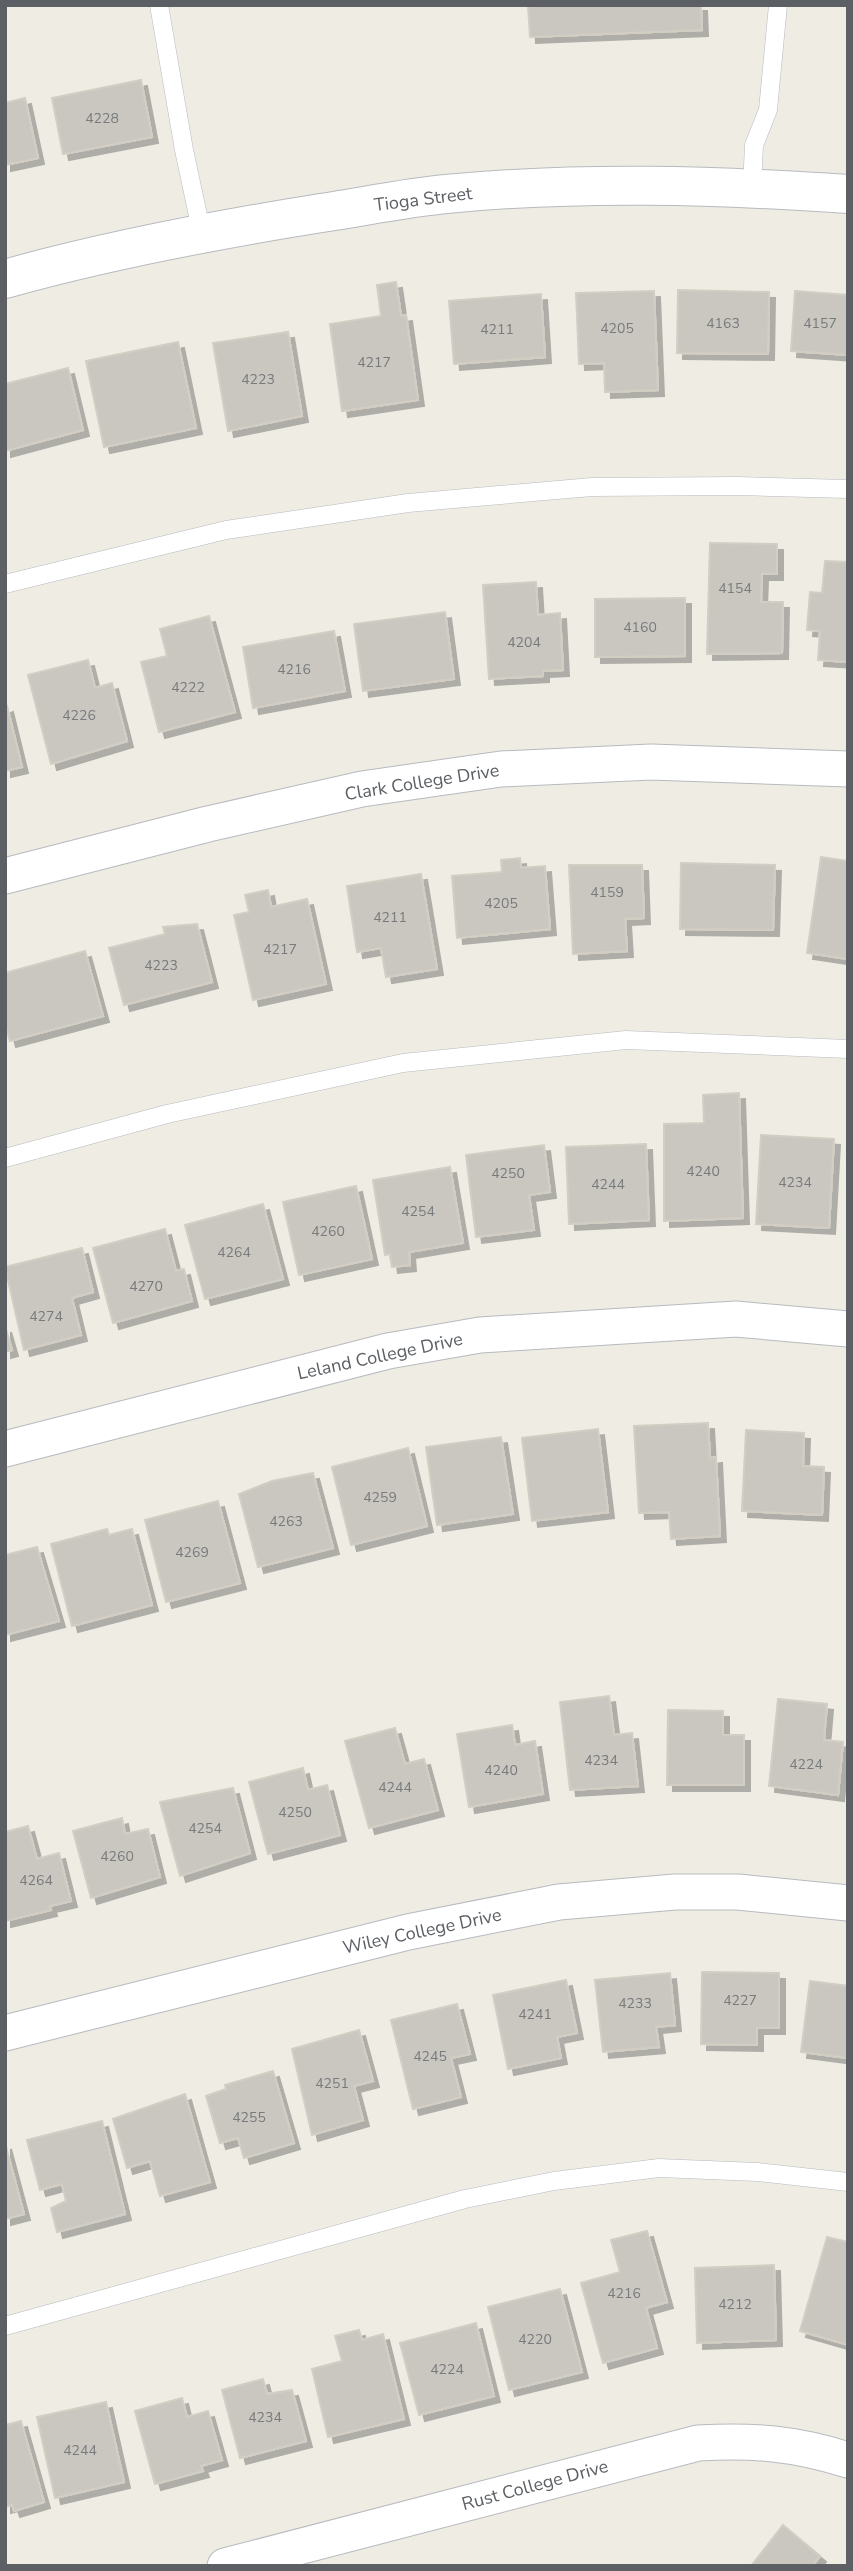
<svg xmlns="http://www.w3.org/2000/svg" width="853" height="2571" font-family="'Nunito Sans',sans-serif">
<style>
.building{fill:#cac7c1;stroke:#d3cec3;stroke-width:2;filter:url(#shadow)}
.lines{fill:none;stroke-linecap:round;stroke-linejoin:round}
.service-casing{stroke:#b7babe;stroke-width:19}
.minor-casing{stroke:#b7babe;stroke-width:37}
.tertiary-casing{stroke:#b7babe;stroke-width:40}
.service{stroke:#fff;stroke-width:18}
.minor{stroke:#fff;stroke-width:35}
.tertiary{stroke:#fff;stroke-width:38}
.labels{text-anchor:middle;stroke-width:5;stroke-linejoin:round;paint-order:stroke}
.number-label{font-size:14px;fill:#787a7c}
.street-label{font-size:18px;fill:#5c6065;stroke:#fff}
</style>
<defs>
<filter id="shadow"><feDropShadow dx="6" dy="6" stdDeviation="0" flood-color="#0004"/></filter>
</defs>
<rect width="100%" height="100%" fill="#efece4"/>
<g class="building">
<polygon points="528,5 701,5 702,30 530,37"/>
<polygon points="141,80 152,137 63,154 52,98"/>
<polygon points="25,98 38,158 5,165 5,103"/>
<polygon points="396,282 401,316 406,315 418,400 342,411 330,324 381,316 377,285"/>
<polygon points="678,290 769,292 768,354 677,353"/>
<polygon points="654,291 658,390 605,392 604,363 579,364 576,293"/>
<polygon points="795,291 848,295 848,355 791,351"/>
<polygon points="541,294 545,357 454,364 449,301"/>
<polygon points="288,332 302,416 228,431 213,343"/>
<polygon points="178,342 196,428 104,447 86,361"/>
<polygon points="68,368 83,430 5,451 5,384"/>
<polygon points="710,543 777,544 777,574 762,574 761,602 783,602 782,653 707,654"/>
<polygon points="825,561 848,562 848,662 818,660 820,631 807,630 810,592 822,593"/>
<polygon points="536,582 538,615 560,613 563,670 543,671 543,676 489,679 483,585"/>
<polygon points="685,598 685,656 595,657 595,599"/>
<polygon points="445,612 454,679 363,691 354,624"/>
<polygon points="209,616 235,712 159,732 141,662 167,656 160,629"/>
<polygon points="334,631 345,691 253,708 243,647"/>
<polygon points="88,660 95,688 112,683 127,741 51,764 28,675"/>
<polygon points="7,706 22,767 5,771 5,707"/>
<polygon points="821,857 848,861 848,959 807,953"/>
<polygon points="520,858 521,868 545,866 550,929 457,938 452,876 502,872 501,860"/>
<polygon points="681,863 775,865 773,930 680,929"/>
<polygon points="569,865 642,865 644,918 625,919 627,951 573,954"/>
<polygon points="421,874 437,969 386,977 381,948 357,952 347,886"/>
<polygon points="268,890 271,907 307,899 326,984 253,1000 234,915 249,912 245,895"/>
<polygon points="197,924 212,982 124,1005 109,948 165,934 163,927"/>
<polygon points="85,951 103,1016 10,1041 5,1022 5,973"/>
<polygon points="739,1093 743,1218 664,1221 664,1124 704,1123 703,1095"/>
<polygon points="761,1135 834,1139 829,1228 756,1224"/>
<polygon points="646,1144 649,1220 569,1224 566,1147"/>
<polygon points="544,1145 550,1192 529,1195 534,1230 476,1237 466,1155"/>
<polygon points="450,1167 463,1243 409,1252 410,1265 392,1267 390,1254 385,1255 373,1180"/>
<polygon points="356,1186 372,1259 299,1275 283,1202"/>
<polygon points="263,1204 283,1279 205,1299 185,1225"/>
<polygon points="165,1229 176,1271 184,1269 192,1301 113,1323 93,1248"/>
<polygon points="82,1248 93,1292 72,1298 81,1335 24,1350 5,1267"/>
<polygon points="5,1326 12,1350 5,1352"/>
<polygon points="708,1423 710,1458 716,1457 720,1536 671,1539 669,1512 639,1513 634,1426"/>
<polygon points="598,1429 608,1512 532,1521 522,1438"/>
<polygon points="746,1430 804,1433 803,1466 824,1467 822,1515 742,1511"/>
<polygon points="501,1437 513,1514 437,1525 426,1447"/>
<polygon points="408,1448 427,1526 351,1545 332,1467"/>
<polygon points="313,1473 333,1548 258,1567 239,1494 272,1481"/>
<polygon points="218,1501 240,1583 166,1602 145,1520"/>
<polygon points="107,1529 109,1535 132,1529 152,1605 72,1626 51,1544"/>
<polygon points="37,1547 59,1621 5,1635 5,1555"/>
<polygon points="609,1696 614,1735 632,1733 638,1786 570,1790 560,1702"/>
<polygon points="778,1699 827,1704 824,1740 843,1742 838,1795 769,1786"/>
<polygon points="668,1710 723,1711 723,1735 744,1735 744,1785 667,1785"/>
<polygon points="512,1725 515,1745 535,1741 543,1794 469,1807 457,1734"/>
<polygon points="395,1728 405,1764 424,1759 438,1810 369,1828 345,1741"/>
<polygon points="303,1768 308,1790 327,1785 340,1835 268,1854 249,1782"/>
<polygon points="233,1788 250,1853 180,1876 160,1802"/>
<polygon points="122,1818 125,1834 148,1829 160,1877 91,1898 73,1831"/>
<polygon points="28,1826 37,1859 59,1853 71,1901 50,1906 51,1910 5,1921 5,1832"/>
<polygon points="702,1972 779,1973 779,2028 757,2028 757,2045 701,2044"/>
<polygon points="670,1973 675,2025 656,2027 659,2047 603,2052 595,1980"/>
<polygon points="566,1980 577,2033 557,2037 561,2058 508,2069 493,1995"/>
<polygon points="810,1981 848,1986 848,2058 801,2052"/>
<polygon points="457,2004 470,2054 451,2058 461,2097 413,2109 391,2020"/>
<polygon points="359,2030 373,2081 354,2086 363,2120 312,2135 292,2049"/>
<polygon points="273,2071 294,2143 244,2158 238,2138 220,2143 206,2096 226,2089 225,2085"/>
<polygon points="185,2094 210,2182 160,2196 150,2161 127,2168 113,2119"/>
<polygon points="102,2121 125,2214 57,2232 51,2208 66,2201 62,2184 40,2190 27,2140"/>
<polygon points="5,2143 24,2214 5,2219"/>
<polygon points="647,2231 667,2302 646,2308 657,2348 603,2363 581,2283 620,2272 611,2240"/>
<polygon points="827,2237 848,2242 848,2345 800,2331"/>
<polygon points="774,2265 776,2340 697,2343 695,2268"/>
<polygon points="560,2289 582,2372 509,2390 488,2307"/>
<polygon points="476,2323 494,2396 419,2415 400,2343"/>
<polygon points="359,2330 362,2340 383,2334 404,2419 328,2437 312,2369 342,2361 335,2336"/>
<polygon points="263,2379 267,2394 292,2390 306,2441 240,2458 222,2390"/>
<polygon points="182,2398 187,2417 208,2411 222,2460 201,2466 203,2471 155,2484 135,2411"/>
<polygon points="106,2402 124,2482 55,2498 37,2417"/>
<polygon points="21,2421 44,2502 14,2511 12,2505 5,2507 5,2425"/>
<polygon points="783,2525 820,2556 812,2566 751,2566"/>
</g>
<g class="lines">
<g class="service-casing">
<g id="service">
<polyline points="159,5 184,150 202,234"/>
<polyline points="752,188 754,145 768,110 778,5"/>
<polyline points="5,584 226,530 408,503 592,487 738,486 848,489"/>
<polyline points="5,1158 167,1114 403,1063 626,1040 848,1049"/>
<polyline points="5,2326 465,2199 554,2181 659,2168 757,2172 848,2182"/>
</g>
</g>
<g class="minor-casing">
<g id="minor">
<polyline points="5,876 208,824 362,789 501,769 651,762 848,769"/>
<polyline points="5,1449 388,1351 480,1335 736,1319 848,1329"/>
<polyline points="5,2033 408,1932 559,1902 675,1892 738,1892 848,1903"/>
<path d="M225,2566l473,-123c56,-3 96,0 150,17"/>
</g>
</g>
<g class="tertiary-casing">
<path id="tertiary" d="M5,279c103,-29 210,-49 316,-66 41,-6 83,-15 125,-19 134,-13 268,-9 402,0"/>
</g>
<use href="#service" class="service"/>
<use href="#minor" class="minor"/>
<use href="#tertiary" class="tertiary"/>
</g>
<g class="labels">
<g class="number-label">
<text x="102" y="123">4228</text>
<text x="723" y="328">4163</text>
<text x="820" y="328">4157</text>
<text x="617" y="333">4205</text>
<text x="497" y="334">4211</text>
<text x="374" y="367">4217</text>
<text x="258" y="384">4223</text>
<text x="735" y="593">4154</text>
<text x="640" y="632">4160</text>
<text x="524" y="647">4204</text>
<text x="294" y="674">4216</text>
<text x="188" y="692">4222</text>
<text x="79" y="720">4226</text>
<text x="607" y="897">4159</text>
<text x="501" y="908">4205</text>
<text x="390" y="922">4211</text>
<text x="280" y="954">4217</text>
<text x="161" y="970">4223</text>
<text x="703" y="1176">4240</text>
<text x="508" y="1178">4250</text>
<text x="795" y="1187">4234</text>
<text x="608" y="1189">4244</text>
<text x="418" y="1216">4254</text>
<text x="328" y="1236">4260</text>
<text x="234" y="1257">4264</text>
<text x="146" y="1291">4270</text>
<text x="46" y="1321">4274</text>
<text x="380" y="1502">4259</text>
<text x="286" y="1526">4263</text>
<text x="192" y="1557">4269</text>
<text x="601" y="1765">4234</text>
<text x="806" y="1769">4224</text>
<text x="501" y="1775">4240</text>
<text x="395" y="1792">4244</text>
<text x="295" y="1817">4250</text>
<text x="205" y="1833">4254</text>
<text x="117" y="1861">4260</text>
<text x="36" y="1885">4264</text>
<text x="740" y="2005">4227</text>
<text x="635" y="2008">4233</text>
<text x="535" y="2019">4241</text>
<text x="430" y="2061">4245</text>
<text x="332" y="2088">4251</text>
<text x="249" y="2122">4255</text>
<text x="624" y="2298">4216</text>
<text x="735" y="2309">4212</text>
<text x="535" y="2344">4220</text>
<text x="447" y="2374">4224</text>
<text x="265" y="2422">4234</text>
<text x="80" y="2455">4244</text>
</g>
<g class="street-label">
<text transform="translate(423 199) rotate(-7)" y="6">Tioga Street</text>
<text transform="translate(422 782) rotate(-9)" y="6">Clark College Drive</text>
<text transform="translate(380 1356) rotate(-12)" y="6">Leland College Drive</text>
<text transform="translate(422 1931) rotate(-12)" y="6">Wiley College Drive</text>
<text transform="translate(535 2485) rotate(-15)" y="6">Rust College Drive</text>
</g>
</g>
<rect width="853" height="2571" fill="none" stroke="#5c6065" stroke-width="14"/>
</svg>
